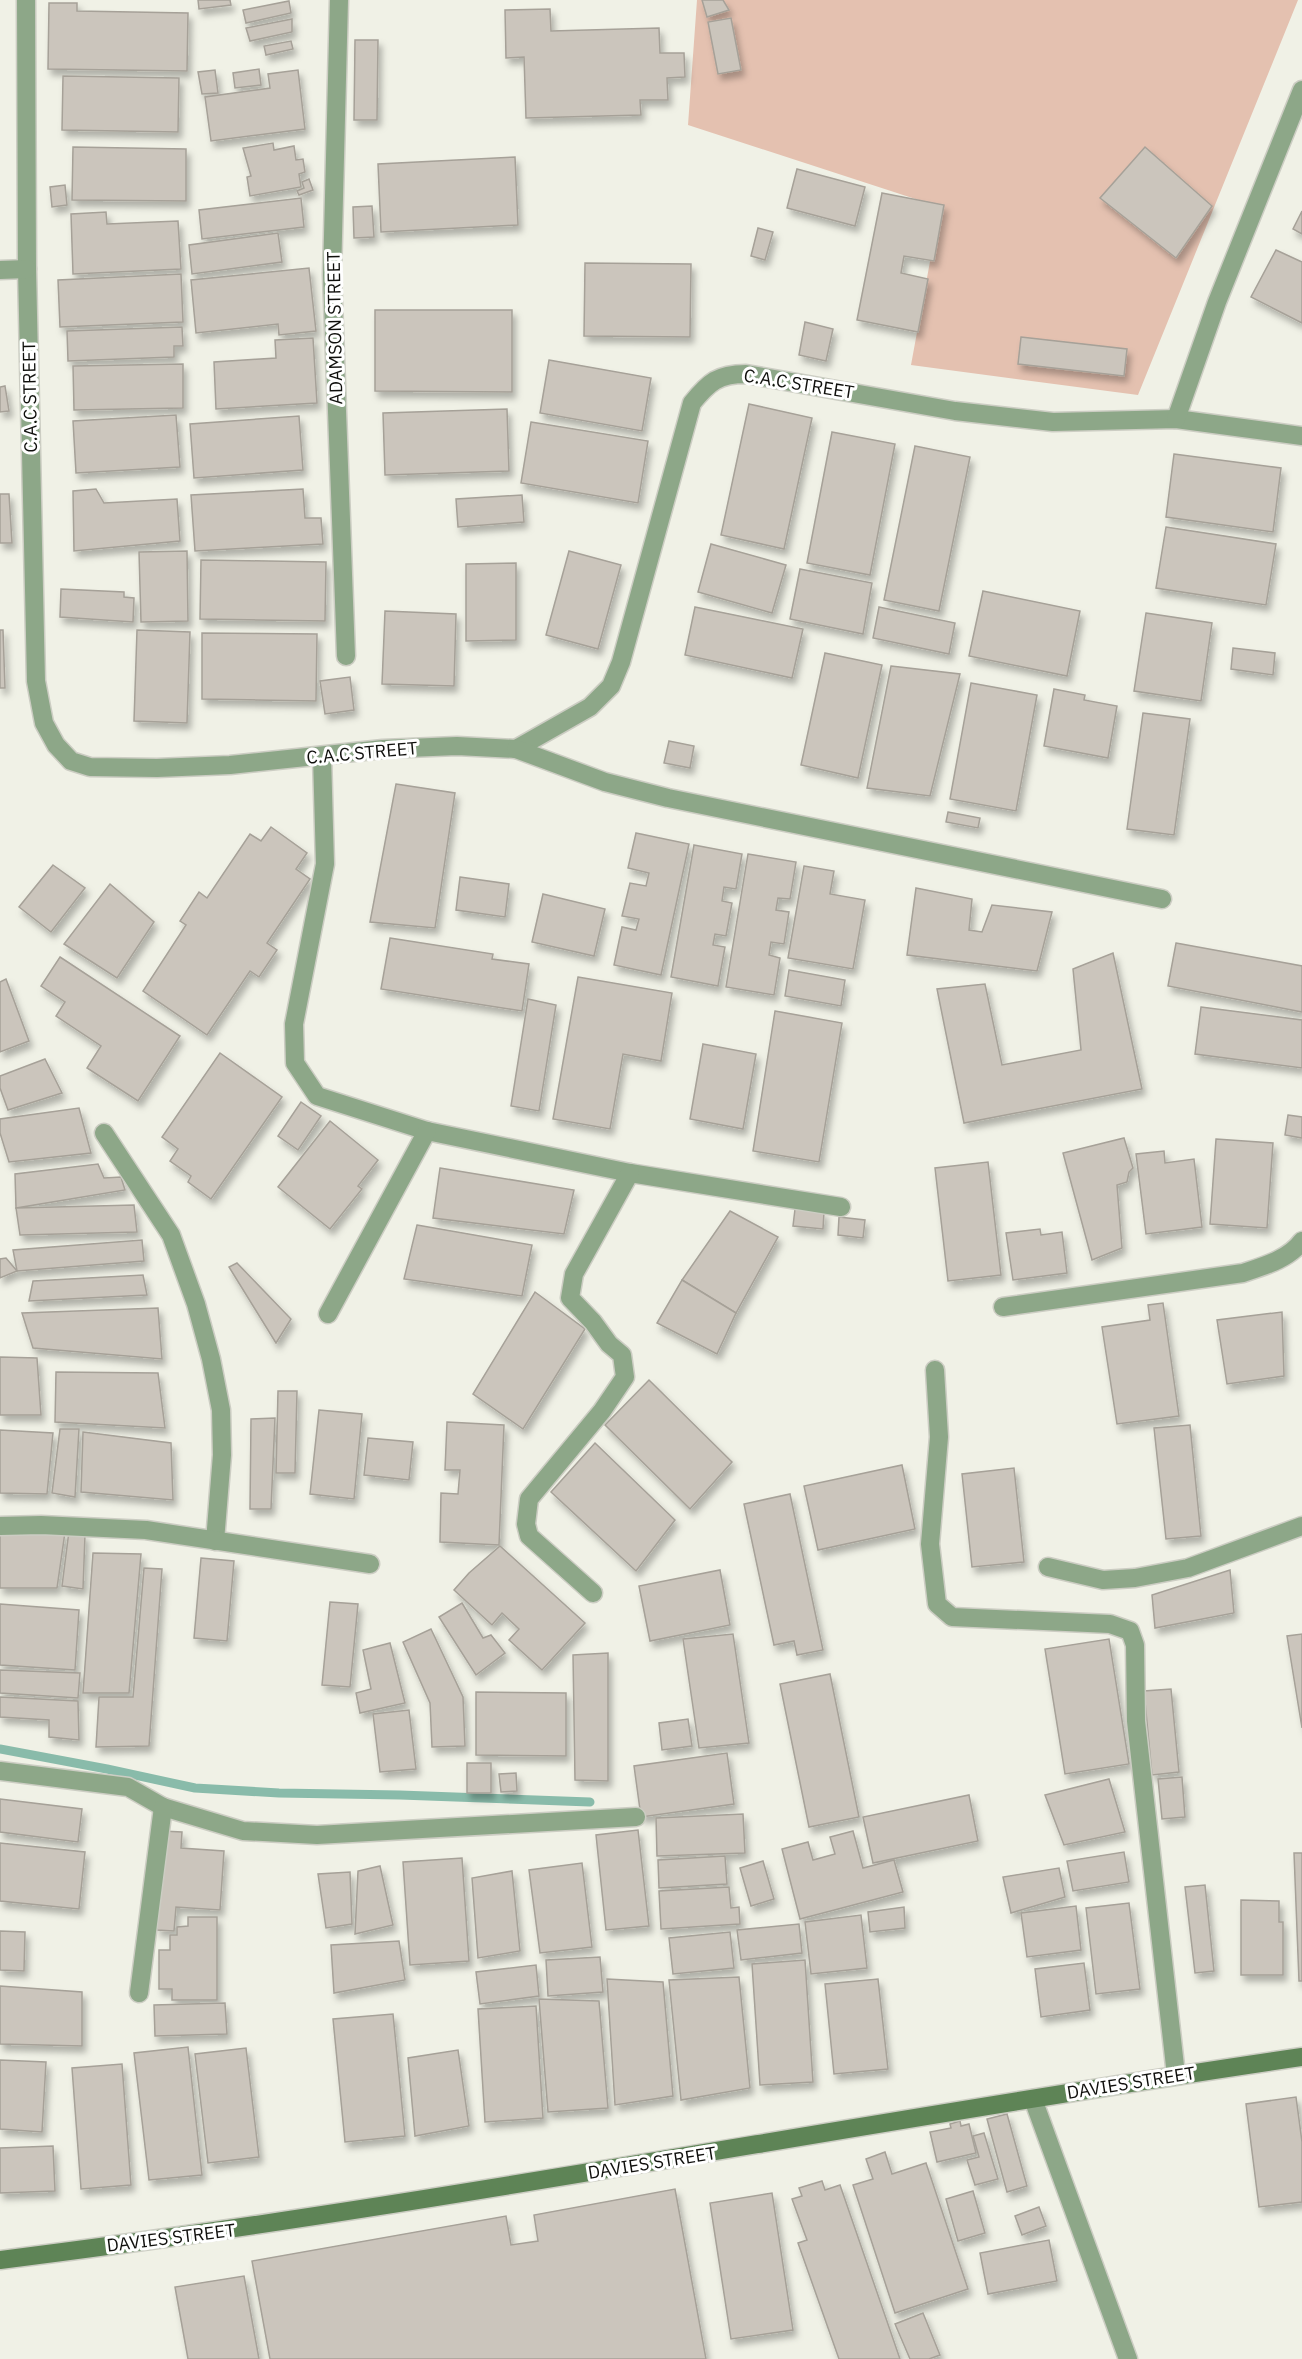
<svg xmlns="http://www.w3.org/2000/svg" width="1302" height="2359" font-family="'IBM Plex Sans',sans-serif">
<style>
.green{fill:#e4c1b0}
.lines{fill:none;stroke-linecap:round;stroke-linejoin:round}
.stream{stroke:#89bbaa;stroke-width:9}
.building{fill:#cbc5bc;stroke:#a6a198;stroke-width:1.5;filter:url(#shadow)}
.street-casing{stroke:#cccdc3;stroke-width:21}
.secondary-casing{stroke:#cccdc3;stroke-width:21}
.street{stroke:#8da788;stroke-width:18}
.secondary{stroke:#5e8456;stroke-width:18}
.labels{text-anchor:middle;stroke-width:6;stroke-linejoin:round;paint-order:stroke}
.street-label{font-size:18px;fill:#0f0f0c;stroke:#fff}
</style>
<defs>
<filter id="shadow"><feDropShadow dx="3.5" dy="6" stdDeviation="3" flood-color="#0004"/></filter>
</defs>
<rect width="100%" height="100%" fill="#f0f1e6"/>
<polygon class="green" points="697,0 1298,0 1138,395 911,365 940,207 688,125"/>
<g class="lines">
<polyline class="stream" points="0,1749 107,1769 195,1788 279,1793 400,1795 590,1802"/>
</g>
<g class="building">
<polygon points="198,0 230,0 231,5 199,9"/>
<polygon points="702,0 723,0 729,10 707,17"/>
<polygon points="289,1 291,13 246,23 243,10"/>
<polygon points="49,3 77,3 77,11 188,13 187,71 48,69"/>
<polygon points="550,9 551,31 659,28 660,53 684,53 685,77 667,78 668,100 640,100 641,115 526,118 524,57 506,58 505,10"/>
<polygon points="731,18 741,70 718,74 708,22"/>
<polygon points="292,19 292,32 250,41 246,28"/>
<polygon points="355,40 378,40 377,120 354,120"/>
<polygon points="291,41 293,49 266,55 264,46"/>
<polygon points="259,69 261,85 235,88 233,73"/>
<polygon points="215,70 218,93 202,94 198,72"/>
<polygon points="298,70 305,129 211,141 205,97 270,88 268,74"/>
<polygon points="63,76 179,78 178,132 62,130"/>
<polygon points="273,143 274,150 294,146 296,160 303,159 305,172 299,174 301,187 250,196 247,177 251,176 243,148"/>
<polygon points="73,147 186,149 186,201 72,200"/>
<polygon points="1145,147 1212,206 1176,258 1100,198"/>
<polygon points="515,157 518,225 381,232 378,164"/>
<polygon points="797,169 865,187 855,226 787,208"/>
<polygon points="309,179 313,190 299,195 297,191 304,188 302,182"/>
<polygon points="65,185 67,205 52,207 50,187"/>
<polygon points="882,193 944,205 934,261 904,256 901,273 928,279 918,332 857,320"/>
<polygon points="301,198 304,227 202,239 199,210"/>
<polygon points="372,206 374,237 354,238 353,207"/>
<polygon points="1302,211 1302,234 1293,229"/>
<polygon points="106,212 107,224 178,221 181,269 73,274 71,214"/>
<polygon points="758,228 773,232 765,260 751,256"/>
<polygon points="278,233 282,262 192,274 189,245"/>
<polygon points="1276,250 1302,262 1302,323 1251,297"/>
<polygon points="585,263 691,264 690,337 584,336"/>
<polygon points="309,268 316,331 279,335 278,324 196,333 191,280"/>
<polygon points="181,274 183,322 60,327 58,280"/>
<polygon points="375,310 512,310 512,392 375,391"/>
<polygon points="805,322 833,329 826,361 799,355"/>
<polygon points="182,327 183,346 174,346 174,357 68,361 67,331"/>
<polygon points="1021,337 1127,349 1124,376 1018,364"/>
<polygon points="313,338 317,403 216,409 214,362 276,358 275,340"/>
<polygon points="549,360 651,378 642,431 540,413"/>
<polygon points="183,364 183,408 74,410 73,366"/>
<polygon points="5,386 9,411 0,412 0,387"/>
<polygon points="749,404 812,418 784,549 721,535"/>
<polygon points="507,409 509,471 385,475 383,413"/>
<polygon points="176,415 180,467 76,473 73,421"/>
<polygon points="299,416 303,470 194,478 190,424"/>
<polygon points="531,422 648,441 638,503 521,483"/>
<polygon points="832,432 895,444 870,575 807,563"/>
<polygon points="915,446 970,457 939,611 884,600"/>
<polygon points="1174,454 1281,468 1273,532 1166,517"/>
<polygon points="96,489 104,503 177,499 180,541 74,551 73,491"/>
<polygon points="303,489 305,518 321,518 323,544 195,551 191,495"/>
<polygon points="0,494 9,494 12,543 0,543"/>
<polygon points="522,495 524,522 458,527 456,499"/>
<polygon points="1166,527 1276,544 1266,605 1156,588"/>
<polygon points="711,544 786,565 772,613 698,592"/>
<polygon points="187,551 188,621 141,622 139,552"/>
<polygon points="569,551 621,565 598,649 546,635"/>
<polygon points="201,560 326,562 325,621 200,619"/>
<polygon points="516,563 516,640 466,641 466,564"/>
<polygon points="800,569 872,583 863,634 790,619"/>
<polygon points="61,589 124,592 124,597 134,598 133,622 60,617"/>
<polygon points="983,591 1080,611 1067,676 969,656"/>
<polygon points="695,607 803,629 792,678 685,655"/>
<polygon points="879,607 955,623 949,654 873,638"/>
<polygon points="385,611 456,614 454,686 382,684"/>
<polygon points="1146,613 1212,623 1201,701 1134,691"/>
<polygon points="0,630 3,630 5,688 0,688"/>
<polygon points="137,630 190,632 187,723 134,721"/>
<polygon points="202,633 317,634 316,701 202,699"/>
<polygon points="1233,648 1275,653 1273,675 1231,669"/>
<polygon points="825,653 882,665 858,778 801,765"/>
<polygon points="891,666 960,674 930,796 867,788"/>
<polygon points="350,677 354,710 325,714 320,681"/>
<polygon points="971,683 1037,695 1016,811 950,799"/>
<polygon points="1054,689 1085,695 1084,700 1117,706 1108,758 1044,746"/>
<polygon points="1143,713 1190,719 1174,835 1127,829"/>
<polygon points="669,741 694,746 690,768 664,763"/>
<polygon points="396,784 455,793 435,928 370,922"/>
<polygon points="948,812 980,818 978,828 946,822"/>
<polygon points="271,827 307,853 296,869 310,879 267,943 277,950 259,977 250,971 207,1035 143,991 186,925 180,921 199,892 207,898 250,834 261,841"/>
<polygon points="636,833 689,844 661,975 614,965 622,927 636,930 639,919 622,916 630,883 646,886 649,873 628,868"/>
<polygon points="694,845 742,854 736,889 724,887 722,901 732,903 726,936 715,934 713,945 725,947 718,986 671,977"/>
<polygon points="748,854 796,862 790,899 778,898 776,910 789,912 784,944 771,942 769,955 780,958 774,995 726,987"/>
<polygon points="53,865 85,888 51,932 19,907"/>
<polygon points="804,866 834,871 830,894 865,900 853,969 788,958"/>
<polygon points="460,877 509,884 505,917 456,910"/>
<polygon points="110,884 154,922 117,978 64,944"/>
<polygon points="916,888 972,899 969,930 982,932 992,905 1052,912 1037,971 907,955"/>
<polygon points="543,894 605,909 594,956 532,942"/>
<polygon points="390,938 493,954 492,959 529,964 522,1011 381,989"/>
<polygon points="1176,943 1302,966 1302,1012 1168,986"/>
<polygon points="1113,953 1142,1089 964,1123 937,989 985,984 1002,1065 1081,1050 1073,969"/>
<polygon points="60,957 180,1036 138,1101 87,1068 101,1046 56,1016 65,1002 41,986"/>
<polygon points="789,970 845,980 841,1006 785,996"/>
<polygon points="578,977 672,993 661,1061 623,1054 610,1129 553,1119"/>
<polygon points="6,979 29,1041 0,1052 0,982"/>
<polygon points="528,999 556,1005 539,1111 511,1106"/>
<polygon points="1201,1007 1302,1020 1302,1068 1195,1054"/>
<polygon points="775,1011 842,1023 819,1162 753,1151"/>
<polygon points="703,1044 756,1054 743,1129 690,1119"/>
<polygon points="220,1053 282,1097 211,1199 188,1182 191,1176 170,1161 178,1149 162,1137"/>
<polygon points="45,1059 62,1093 8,1110 0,1088 0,1076"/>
<polygon points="301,1102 321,1116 298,1150 278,1136"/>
<polygon points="79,1108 91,1153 9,1162 0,1133 0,1119"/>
<polygon points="1288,1115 1302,1117 1302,1138 1285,1135"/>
<polygon points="330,1121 378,1160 358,1186 362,1189 330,1229 278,1187"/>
<polygon points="1124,1138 1133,1168 1129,1172 1127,1182 1117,1185 1122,1248 1092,1260 1063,1153"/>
<polygon points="1216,1139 1273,1143 1267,1228 1210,1224"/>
<polygon points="1164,1151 1165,1163 1194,1159 1202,1227 1146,1234 1136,1154"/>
<polygon points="988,1162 1001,1275 948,1281 935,1168"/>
<polygon points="98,1164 104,1178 121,1177 125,1190 16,1208 15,1174"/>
<polygon points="440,1168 574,1190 564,1234 433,1218"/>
<polygon points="134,1205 137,1232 20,1235 16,1208"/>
<polygon points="795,1209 824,1212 823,1229 793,1226"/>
<polygon points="730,1211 778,1237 736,1313 682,1280"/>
<polygon points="839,1217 865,1220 863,1238 838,1235"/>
<polygon points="417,1225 532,1245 522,1296 404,1279"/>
<polygon points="1040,1229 1041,1235 1062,1232 1067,1273 1013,1280 1006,1233"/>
<polygon points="142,1240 144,1261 17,1271 13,1250"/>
<polygon points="6,1258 17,1271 0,1278 0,1259"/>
<polygon points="237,1263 291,1319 276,1343 229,1267"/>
<polygon points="143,1275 147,1295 29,1301 33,1281"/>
<polygon points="682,1280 736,1313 717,1354 657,1323"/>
<polygon points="535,1292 585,1329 523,1429 473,1394"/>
<polygon points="1163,1303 1179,1416 1117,1424 1102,1327 1150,1320 1148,1305"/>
<polygon points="158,1308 162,1359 33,1348 22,1313"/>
<polygon points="1282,1312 1284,1376 1227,1384 1217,1320"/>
<polygon points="0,1357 37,1358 41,1415 0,1415"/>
<polygon points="56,1372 158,1373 165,1428 55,1422"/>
<polygon points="649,1380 732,1462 690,1509 605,1425"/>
<polygon points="278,1391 297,1391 295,1473 276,1473"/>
<polygon points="319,1410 362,1414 354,1499 310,1494"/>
<polygon points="275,1418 271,1509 250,1509 251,1419"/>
<polygon points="447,1422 504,1425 499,1545 440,1542 441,1493 458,1494 460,1470 445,1470"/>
<polygon points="1190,1425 1201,1536 1166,1539 1154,1428"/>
<polygon points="60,1429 79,1429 75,1497 52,1493"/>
<polygon points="0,1430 53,1433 47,1494 0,1493"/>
<polygon points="83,1432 171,1443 173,1500 81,1492"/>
<polygon points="368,1438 413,1442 409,1480 364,1475"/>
<polygon points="595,1443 675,1520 636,1571 551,1492"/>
<polygon points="902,1465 915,1529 818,1550 804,1486"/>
<polygon points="1014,1468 1024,1562 972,1567 962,1474"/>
<polygon points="790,1494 823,1650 797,1655 794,1641 774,1645 744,1504"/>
<polygon points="0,1531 65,1532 57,1588 0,1588"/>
<polygon points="69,1531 85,1535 83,1589 62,1586"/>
<polygon points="500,1546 585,1623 542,1670 509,1640 519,1629 502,1613 492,1625 454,1590 469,1573"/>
<polygon points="93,1553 141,1554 129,1693 83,1693"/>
<polygon points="201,1558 234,1561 227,1641 194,1638"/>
<polygon points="144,1568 162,1569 149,1746 96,1747 99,1697 133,1697"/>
<polygon points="720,1570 730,1625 650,1641 639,1586"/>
<polygon points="1230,1570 1234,1613 1155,1628 1152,1595"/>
<polygon points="330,1602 358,1604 350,1687 322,1685"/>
<polygon points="462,1603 483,1638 491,1635 505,1653 476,1675 439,1617"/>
<polygon points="0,1604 79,1610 75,1670 0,1665"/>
<polygon points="431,1629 463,1697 465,1746 432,1747 430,1703 403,1642"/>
<polygon points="733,1634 749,1743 699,1748 683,1639"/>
<polygon points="1302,1634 1302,1728 1287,1636"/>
<polygon points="1109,1639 1129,1764 1065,1774 1045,1649"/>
<polygon points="390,1643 405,1703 360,1713 356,1693 371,1689 363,1650"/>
<polygon points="608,1653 608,1781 575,1780 573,1655"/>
<polygon points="0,1670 80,1673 78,1698 0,1693"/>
<polygon points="830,1674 859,1817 809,1827 780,1684"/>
<polygon points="1171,1689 1179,1772 1152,1775 1144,1691"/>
<polygon points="476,1692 566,1693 566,1756 476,1755"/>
<polygon points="0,1697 78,1701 79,1740 49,1737 49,1720 0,1717"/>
<polygon points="409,1710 416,1769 380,1772 373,1714"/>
<polygon points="688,1719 692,1746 662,1750 659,1723"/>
<polygon points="727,1753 734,1804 641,1817 634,1766"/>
<rect x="467" y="1763" width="24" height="30"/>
<polygon points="516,1773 517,1791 501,1792 499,1774"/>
<polygon points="1182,1777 1185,1817 1162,1819 1158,1779"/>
<polygon points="1109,1779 1125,1832 1064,1845 1045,1795"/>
<polygon points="969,1795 978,1841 873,1863 863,1817"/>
<polygon points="0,1799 82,1809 78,1842 0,1832"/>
<polygon points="743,1814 745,1853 657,1856 656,1818"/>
<polygon points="638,1830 649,1926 606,1930 596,1835"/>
<polygon points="162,1831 182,1832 181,1848 224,1851 220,1910 176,1907 174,1931 157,1930"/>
<polygon points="853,1831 863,1868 894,1860 903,1892 800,1919 782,1849 808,1842 813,1860 835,1854 830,1837"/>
<polygon points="0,1843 85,1852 79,1909 0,1901"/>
<polygon points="1124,1852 1129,1882 1073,1891 1067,1861"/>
<polygon points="1294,1853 1302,1853 1302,1981 1299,1981"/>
<polygon points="725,1856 727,1884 659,1888 658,1860"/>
<polygon points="462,1858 469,1961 410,1965 403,1862"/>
<polygon points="763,1861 774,1899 751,1906 740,1868"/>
<polygon points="582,1863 592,1947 540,1953 529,1870"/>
<polygon points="380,1866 393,1925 355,1934 358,1871"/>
<polygon points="1059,1868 1065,1897 1011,1913 1003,1877"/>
<polygon points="512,1871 520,1951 478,1958 472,1878"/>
<polygon points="350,1872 352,1924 326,1928 318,1874"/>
<polygon points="1205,1885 1214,1971 1195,1973 1185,1887"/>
<polygon points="729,1887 731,1908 739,1907 740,1924 661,1929 659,1891"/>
<polygon points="1241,1900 1279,1901 1279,1922 1283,1922 1283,1975 1241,1975"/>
<polygon points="1129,1903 1140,1989 1096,1994 1086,1908"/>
<polygon points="1076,1906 1081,1950 1027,1957 1021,1913"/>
<polygon points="904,1907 905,1928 870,1932 868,1912"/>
<polygon points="861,1915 867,1968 811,1974 805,1922"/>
<polygon points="188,1917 217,1917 217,2000 172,2000 172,1989 159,1989 159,1950 170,1950 170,1935 177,1935 177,1927 188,1926"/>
<polygon points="799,1924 802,1953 741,1960 737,1930"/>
<polygon points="0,1931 25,1932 24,1971 0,1970"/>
<polygon points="730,1932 734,1968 673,1974 669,1938"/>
<polygon points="399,1941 405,1980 334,1993 331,1945"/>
<polygon points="600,1957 603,1992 548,1996 546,1960"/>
<polygon points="805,1960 813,2082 760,2085 752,1964"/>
<polygon points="1084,1963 1090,2010 1041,2017 1035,1969"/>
<polygon points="536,1965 539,1996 480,2004 476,1972"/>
<polygon points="739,1977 750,2088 681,2100 669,1980"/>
<polygon points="607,1979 663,1982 673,2096 615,2105"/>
<polygon points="878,1979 888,2069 834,2074 825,1984"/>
<polygon points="0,1986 82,1992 82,2046 0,2044"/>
<polygon points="539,1999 599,2001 608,2108 548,2112"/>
<polygon points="225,2003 227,2034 155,2036 154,2005"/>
<polygon points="536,2006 543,2118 485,2122 478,2009"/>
<polygon points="393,2014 405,2136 345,2142 333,2019"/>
<polygon points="188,2047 202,2175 149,2180 134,2053"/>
<polygon points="246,2048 259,2157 208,2163 195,2054"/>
<polygon points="458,2050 469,2126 415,2136 408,2058"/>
<polygon points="0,2060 46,2062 42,2132 0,2129"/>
<polygon points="122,2064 131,2185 81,2189 72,2068"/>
<polygon points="1296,2097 1302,2142 1302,2202 1259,2207 1246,2104"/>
<polygon points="1007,2114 1027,2186 1007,2192 987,2119"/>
<polygon points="960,2121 961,2126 969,2124 976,2153 937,2162 930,2132 951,2128 950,2124"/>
<polygon points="984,2133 998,2179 975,2185 967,2160 979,2157 973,2136"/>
<polygon points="53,2146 55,2191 0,2193 0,2148"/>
<polygon points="885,2152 892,2174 926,2163 968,2289 895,2313 853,2185 873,2179 866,2159"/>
<polygon points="822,2181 825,2190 840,2185 900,2359 839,2359 798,2243 807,2240 792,2199 802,2196 799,2188"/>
<polygon points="675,2189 706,2359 270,2359 252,2261 506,2216 511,2245 538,2241 534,2215"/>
<polygon points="973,2191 985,2233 958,2241 946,2199"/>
<polygon points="772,2193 793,2330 731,2339 710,2203"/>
<polygon points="1039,2207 1046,2226 1022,2235 1015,2216"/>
<polygon points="1049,2240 1057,2281 988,2294 980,2253"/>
<polygon points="244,2276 259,2359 188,2359 175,2287"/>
<polygon points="923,2313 940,2355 929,2359 910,2359 895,2324"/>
</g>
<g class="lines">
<g class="street-casing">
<g id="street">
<path d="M26,0l1,269 9,412 8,42 12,22 15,16 19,6 67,1 73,-3 153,-16 74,-3 59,3 74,-42 21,-21 10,-24 71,-259c17,-21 26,-29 54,-29l209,37 98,11 123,-3 126,17"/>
<polyline points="339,0 332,275 346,656"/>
<polyline points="0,270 27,269"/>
<polyline points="1176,419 1217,302 1302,90"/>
<polyline points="516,749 605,782 668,798 1162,899"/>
<polyline points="322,756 325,864 294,1024 295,1063 317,1096 427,1131 630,1173 841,1207"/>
<polyline points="104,1133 171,1235 196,1304 211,1359 221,1410 222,1455 215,1541"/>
<path d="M1003,1307l240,-34c21,-7 46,-14 59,-32"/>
<polyline points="328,1314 427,1131"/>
<polyline points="935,1370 939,1437 930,1544 937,1604 952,1617 1110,1624 1130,1631 1135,1645 1136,1721 1176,2075"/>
<polyline points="0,1526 41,1525 146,1530 370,1564"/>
<polyline points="1048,1567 1103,1580 1135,1578 1188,1568 1302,1526"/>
<polyline points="593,1593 529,1536 526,1524 529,1499 602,1411 625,1377 622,1355 609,1344 593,1322 570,1298 574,1274 630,1173"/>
<polyline points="0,1771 128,1787 163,1807 243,1831 317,1835 636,1817"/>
<polyline points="139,1993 163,1807"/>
<polyline points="1033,2099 1128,2359"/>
</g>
</g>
<g class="secondary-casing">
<path id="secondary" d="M0,2260c436,-54 867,-140 1302,-203"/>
</g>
<use href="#street" class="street"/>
<use href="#secondary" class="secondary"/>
</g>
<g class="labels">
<g class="street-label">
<text transform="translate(335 328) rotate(-91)" y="6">ADAMSON STREET</text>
<text transform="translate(799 384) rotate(9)" y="6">C.A.C STREET</text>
<text transform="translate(30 397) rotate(-91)" y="6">C.A.C STREET</text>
<text transform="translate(362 753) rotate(-5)" y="6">C.A.C STREET</text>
<text transform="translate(1131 2083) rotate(-9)" y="6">DAVIES STREET</text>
<text transform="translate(652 2163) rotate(-9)" y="6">DAVIES STREET</text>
<text transform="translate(171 2238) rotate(-7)" y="6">DAVIES STREET</text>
</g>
</g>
</svg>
